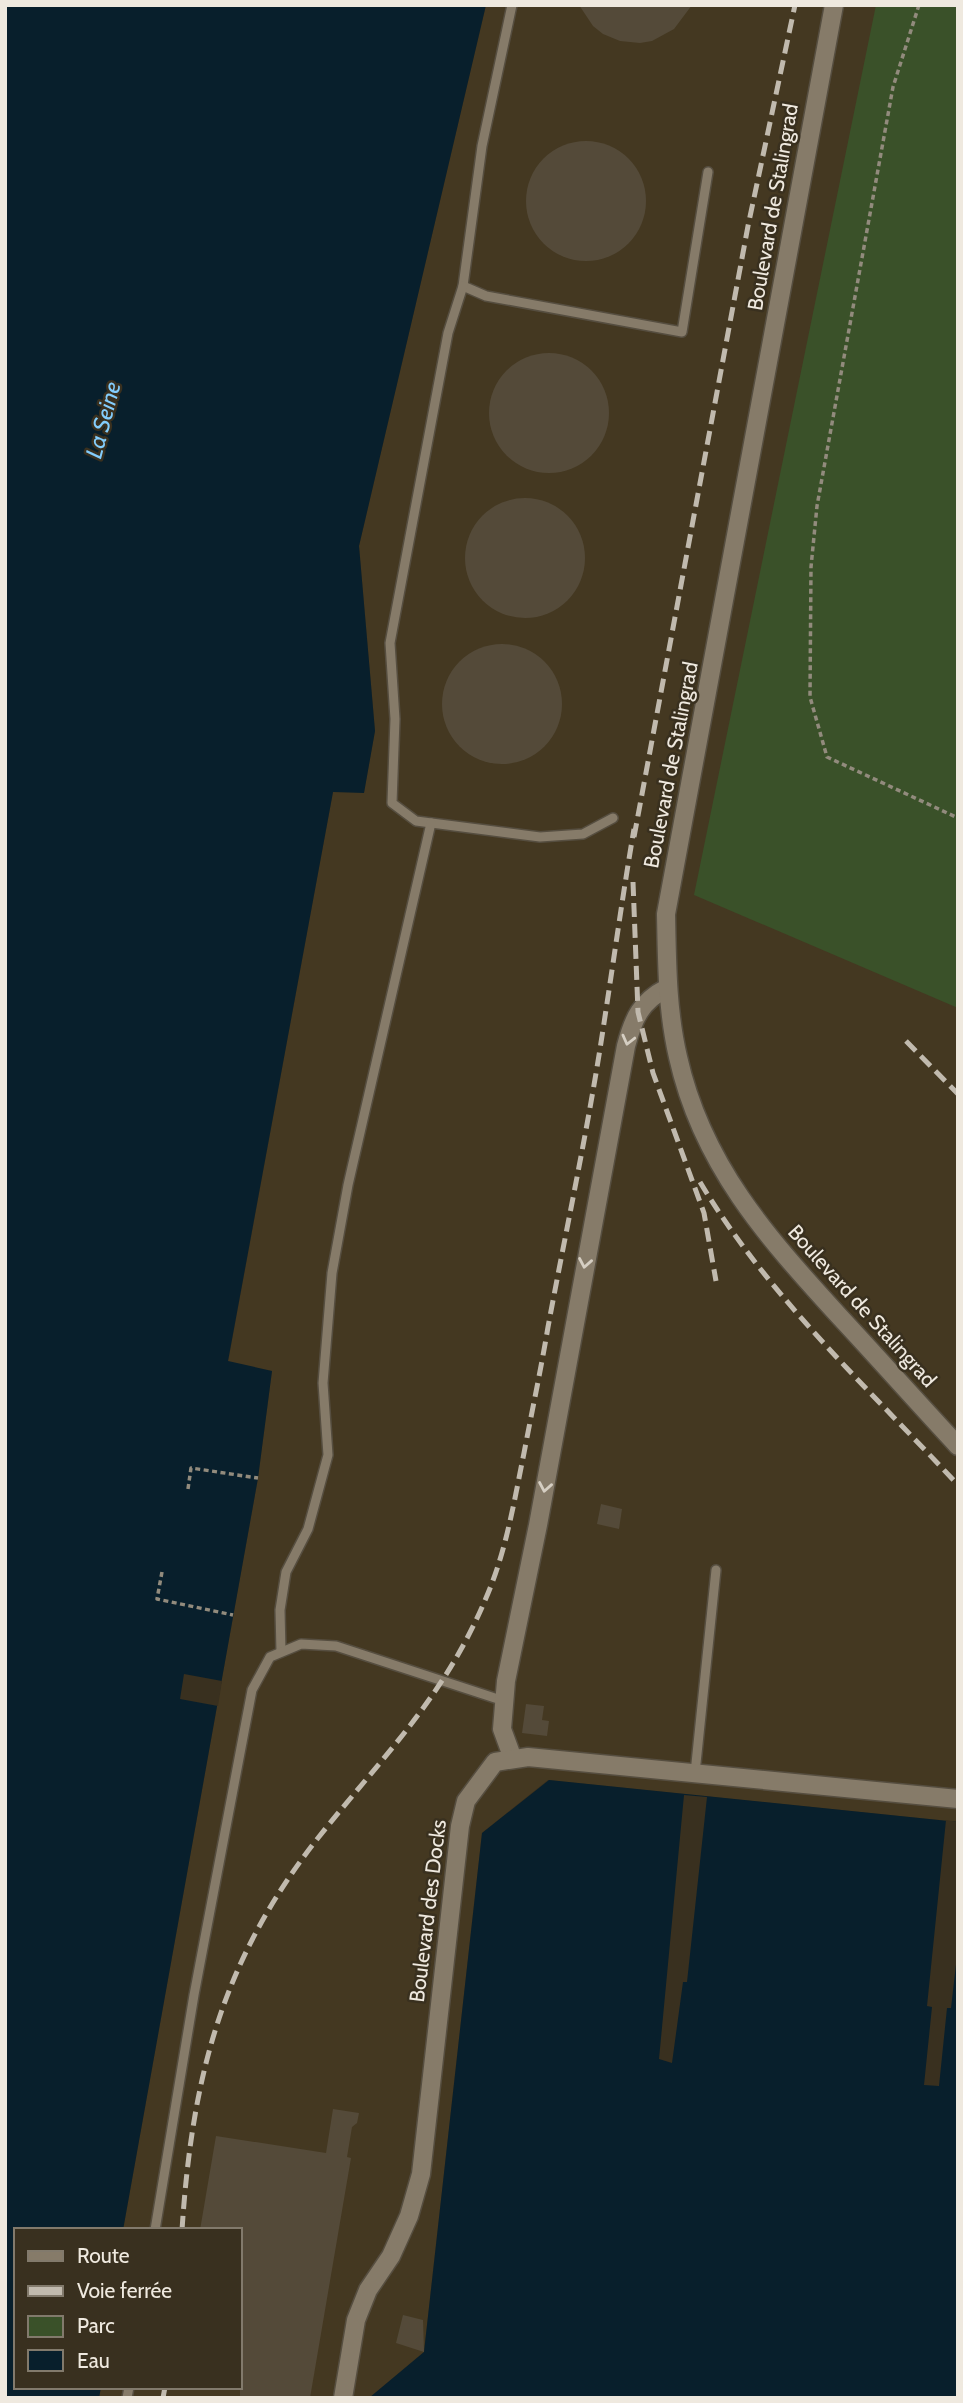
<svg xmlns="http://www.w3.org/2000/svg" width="963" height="2403" font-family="Cabin,sans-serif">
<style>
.built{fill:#443821}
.green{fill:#3a5129}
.water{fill:#081f2c}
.pier{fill:#39301f}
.building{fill:#544a39}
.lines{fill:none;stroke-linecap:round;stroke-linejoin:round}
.service-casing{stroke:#564e40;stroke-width:12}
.minor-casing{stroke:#564e40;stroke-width:21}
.tertiary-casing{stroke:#564e40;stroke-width:21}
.path{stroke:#928b7d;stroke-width:3.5;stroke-dasharray:5 3.5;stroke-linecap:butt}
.service{stroke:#867b69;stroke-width:9}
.minor{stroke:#867b69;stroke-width:18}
.tertiary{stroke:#867b69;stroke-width:18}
.rail{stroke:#c1baae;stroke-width:5;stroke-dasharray:14 7;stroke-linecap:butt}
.oneway{stroke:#d5cec2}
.labels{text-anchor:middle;stroke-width:5;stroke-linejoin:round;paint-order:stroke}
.street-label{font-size:21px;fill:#efe9df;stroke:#39301f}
.water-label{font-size:23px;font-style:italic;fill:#83cdfc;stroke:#39301f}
</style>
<rect width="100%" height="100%" fill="#39301f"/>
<polygon class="built" points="486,5 958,5 958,1822 548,1780 482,1833 424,2352 369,2398 99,2398 101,2387 240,2387 240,2230 123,2230 258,1478 272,1371 228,1362 333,792 364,792 375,731 359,546"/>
<polygon class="green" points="876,5 958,5 958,1008 694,895"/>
<g class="water">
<polygon points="5,5 486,5 359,546 375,731 364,793 333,792 228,1361 272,1371 258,1478 123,2230 16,2230 16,2387 101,2387 99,2398 5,2398"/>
<polygon points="549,1780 958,1822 958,2398 369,2398 424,2352 482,1833"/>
</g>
<g class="pier">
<polygon points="184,1674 222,1681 218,1706 180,1699"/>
<polygon points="684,1795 707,1797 687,1982 683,1982 672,2063 659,2059"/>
<polygon points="946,1820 958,1822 958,1947 951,2008 947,2008 939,2086 924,2085 932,2007 927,2006"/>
</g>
<g class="building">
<polygon points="579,5 692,5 674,29 652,41 640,43 620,41 603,34 593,26"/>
<circle cx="586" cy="201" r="60"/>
<circle cx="549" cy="413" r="60"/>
<circle cx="525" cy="558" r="60"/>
<circle cx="502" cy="704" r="60"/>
<polygon points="601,1504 622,1509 619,1529 597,1524"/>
<polygon points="526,1704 544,1706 542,1720 549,1721 547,1736 522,1733"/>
<polygon points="333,2109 359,2113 357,2123 352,2127 347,2157 351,2158 310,2398 240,2398 240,2230 200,2230 216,2136 326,2153"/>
<polygon points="403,2315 423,2320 424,2352 396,2343"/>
</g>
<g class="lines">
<g class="service-casing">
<g id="service">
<polyline points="512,5 482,146 463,286 486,296 682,332 708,172"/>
<polyline points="463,286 448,333 390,643 395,719 392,803 416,821 540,837 583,834 613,818"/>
<polyline points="281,1652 280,1610 286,1572 308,1529 328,1455 323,1383 332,1273 348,1185 431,823"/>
<polyline points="695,1773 716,1570"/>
<polyline points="155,2230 194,1995 252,1690 270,1657 301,1644 336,1646 504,1701"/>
<polyline points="127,2398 129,2387"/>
</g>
</g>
<g class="minor-casing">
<g id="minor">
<path d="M513,1759l-11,-30 4,-48 32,-156 88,-479c7,-27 15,-45 41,-58"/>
<polyline points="343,2398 356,2320 368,2290 391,2256 409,2216 421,2174 460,1826 466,1801 495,1762 528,1757 958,1799"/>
</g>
</g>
<g class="tertiary-casing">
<path id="tertiary" d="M834,5l-168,909c1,49 1,96 12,143 24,108 89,180 161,259 40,43 79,87 119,130"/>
</g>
<g class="path">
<polyline points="919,5 893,87 817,506 811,567 810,697 827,757 958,818"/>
<polyline points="188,1489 191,1468 258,1478"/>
<polyline points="162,1572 157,1599 233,1615"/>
</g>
<use href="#service" class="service"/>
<use href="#minor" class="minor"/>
<use href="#tertiary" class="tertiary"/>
<g class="rail">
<polyline points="634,837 748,226 795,5"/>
<polyline points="633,882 638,1012 653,1073 704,1213 716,1281"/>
<polyline points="906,1041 958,1094"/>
<path d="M700,1182c68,114 168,206 258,303"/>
<path d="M182,2230c10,-153 40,-270 136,-392 65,-82 126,-140 168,-240 20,-46 28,-96 38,-145 8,-42 17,-84 24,-126 19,-102 41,-203 56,-304 10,-65 19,-130 30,-194"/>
<polyline points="163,2398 165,2387"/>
</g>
</g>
<defs><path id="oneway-chevron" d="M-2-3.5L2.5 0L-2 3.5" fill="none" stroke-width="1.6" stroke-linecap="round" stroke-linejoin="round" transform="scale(1.75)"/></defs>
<g class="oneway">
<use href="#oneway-chevron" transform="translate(628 1040) rotate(104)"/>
<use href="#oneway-chevron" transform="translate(585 1263) rotate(100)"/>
<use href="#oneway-chevron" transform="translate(545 1487) rotate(100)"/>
</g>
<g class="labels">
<g class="street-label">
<text transform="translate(773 207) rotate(-80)" y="7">Boulevard de Stalingrad</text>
<text transform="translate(671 765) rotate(-79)" y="7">Boulevard de Stalingrad</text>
<text transform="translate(862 1306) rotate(48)" y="7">Boulevard de Stalingrad</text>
<text transform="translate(428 1911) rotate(-83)" y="7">Boulevard des Docks</text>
</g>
<g class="water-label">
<text transform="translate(103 420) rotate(-75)" y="8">La Seine</text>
</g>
</g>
<rect width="963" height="2403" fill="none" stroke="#efe9df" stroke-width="14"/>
<rect x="14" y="2228" width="228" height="161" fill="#39301f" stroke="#827a6c" stroke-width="2"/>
<rect x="28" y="2251" width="35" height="10" fill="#867b69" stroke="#827a6c" stroke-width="2"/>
<text x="77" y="2263" font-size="21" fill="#efe9df">Route</text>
<rect x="28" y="2286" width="35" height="10" fill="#c1baae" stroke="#827a6c" stroke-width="2"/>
<text x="77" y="2298" font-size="21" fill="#efe9df">Voie ferrée</text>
<rect x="28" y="2316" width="35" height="21" fill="#3a5129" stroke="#827a6c" stroke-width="2"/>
<text x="77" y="2333" font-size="21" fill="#efe9df">Parc</text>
<rect x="28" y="2350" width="35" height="21" fill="#081f2c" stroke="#827a6c" stroke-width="2"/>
<text x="77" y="2368" font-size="21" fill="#efe9df">Eau</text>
</svg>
